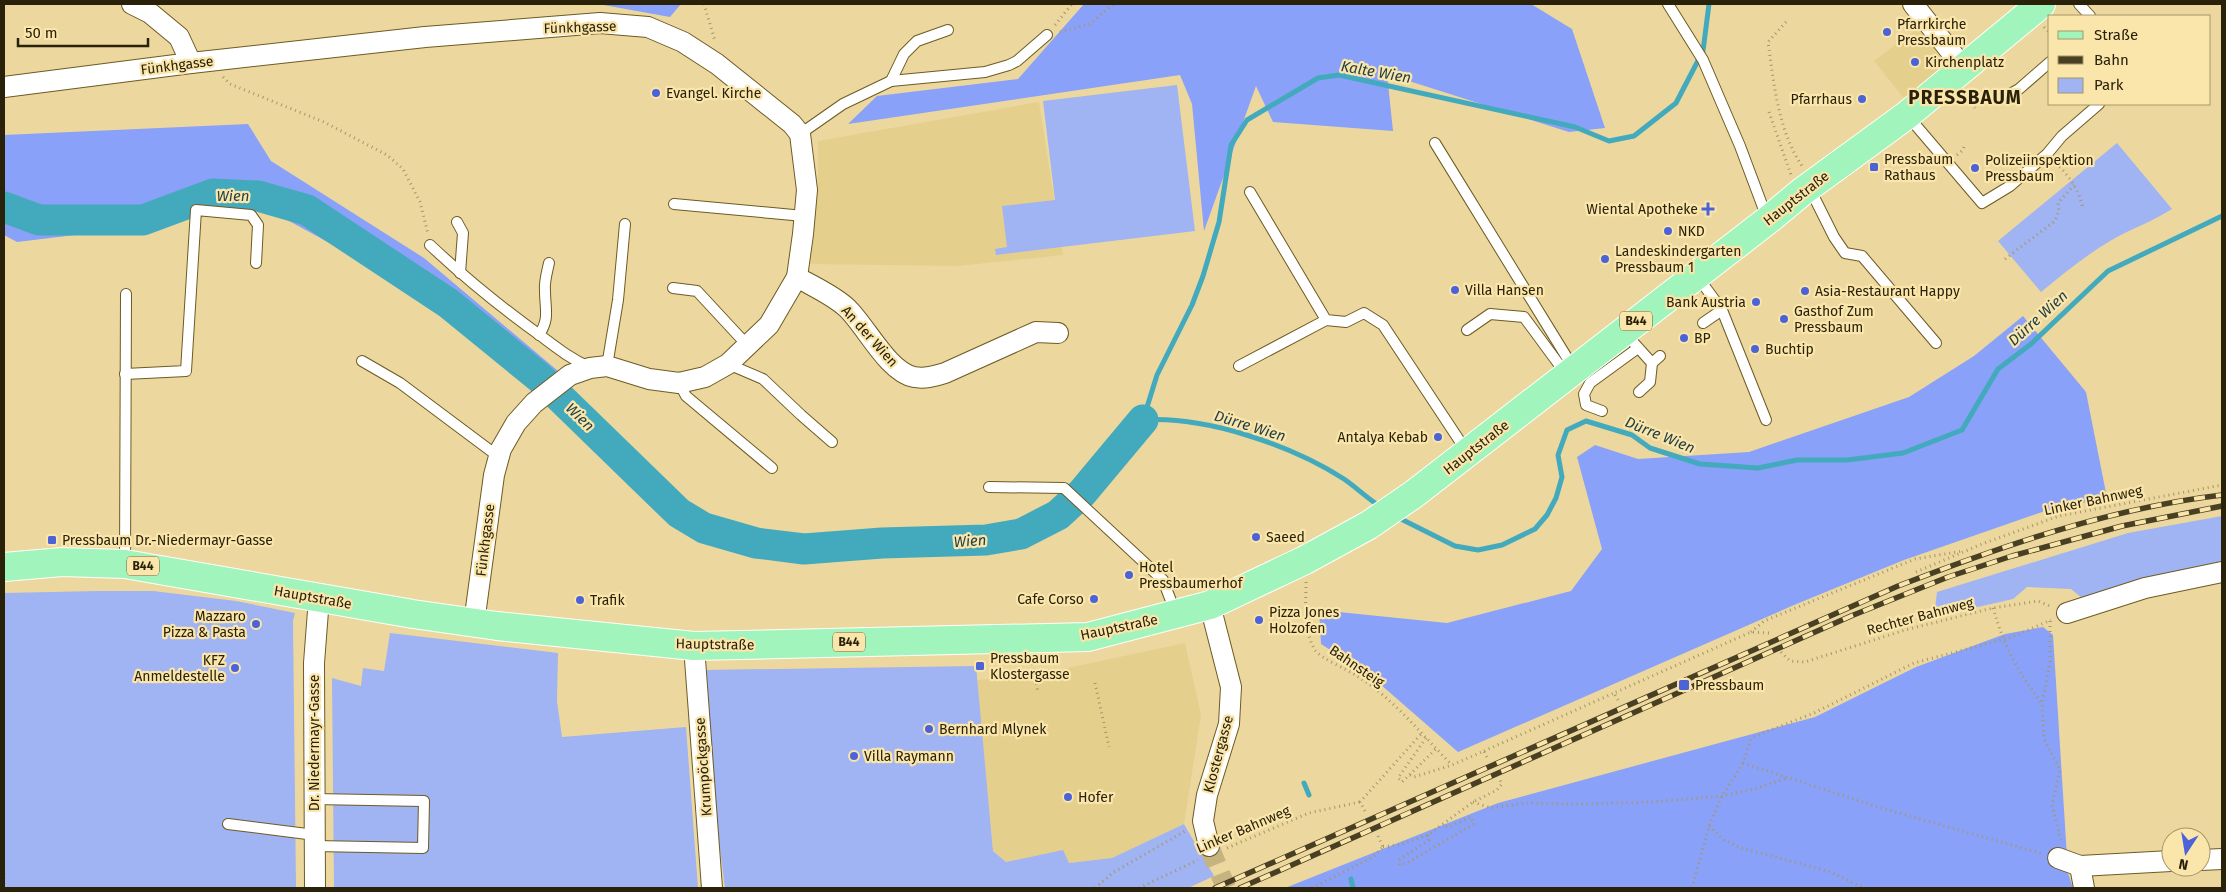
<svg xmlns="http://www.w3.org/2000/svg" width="2226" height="892" font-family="'Fira Sans',sans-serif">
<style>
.built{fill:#e5cf8d}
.green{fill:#a0b3f2}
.forest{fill:#89a1f8}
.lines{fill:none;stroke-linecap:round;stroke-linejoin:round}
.stream{stroke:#43aabd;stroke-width:5}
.river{stroke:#43aabd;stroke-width:31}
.minor-tunnel{stroke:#c5b380;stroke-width:20;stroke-dasharray:20 10;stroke-linecap:butt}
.service-casing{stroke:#6d5b23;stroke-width:12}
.minor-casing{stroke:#6d5b23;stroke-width:22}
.primary-casing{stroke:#fff;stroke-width:30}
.path{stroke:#a59668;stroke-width:3;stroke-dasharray:1 4;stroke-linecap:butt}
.service{stroke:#fff;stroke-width:10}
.minor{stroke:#fff;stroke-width:20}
.primary{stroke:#a1f5bc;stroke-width:28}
.rail-casing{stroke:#493f22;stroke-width:5.5}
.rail{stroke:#fae5ab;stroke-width:4;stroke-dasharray:11;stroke-linecap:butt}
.poi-dot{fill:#4c63d7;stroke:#fae5ab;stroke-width:2}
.labels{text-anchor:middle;stroke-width:4.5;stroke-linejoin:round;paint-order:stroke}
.shield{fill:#fae5ab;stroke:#685c3a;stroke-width:1}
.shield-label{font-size:12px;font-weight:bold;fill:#292109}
.poi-label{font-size:14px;fill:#292109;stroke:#fae5ab;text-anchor:start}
.street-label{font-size:14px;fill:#292109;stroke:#fae5ab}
.water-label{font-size:15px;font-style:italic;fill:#224147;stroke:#fae5ab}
.district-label{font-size:19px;font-weight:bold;letter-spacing:1px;fill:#292109;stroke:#fae5ab}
</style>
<rect width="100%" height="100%" fill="#ecd89e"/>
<g class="built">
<polygon points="1923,24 1956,64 1908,103 1874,61"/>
<polygon points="1039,102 1063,255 957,266 810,264 818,191 818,141"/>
<polygon points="1185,643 1201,715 1184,824 1112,858 1069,863 1062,851 1006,862 993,850 977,680 1035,675"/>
</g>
<g class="green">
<polygon points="1177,85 1195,231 996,255 995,249 1007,247 1002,206 1055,200 1043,101"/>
<path d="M2117,143l55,66c-20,13 -42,20 -62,32 -25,15 -46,32 -69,51l-43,-51z"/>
<polygon points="2222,516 2222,561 2144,578 2082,598 2071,589 2027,587 2013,599 1934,617 1937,592 2128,533"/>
<polygon points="98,591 153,591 236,601 295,613 293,621 296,888 4,888 4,593"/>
<polygon points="390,633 558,653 557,701 562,737 686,727 698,888 334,888 332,678 361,686 363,668 384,671"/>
<polygon points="976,666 993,851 1006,862 1063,850 1069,863 1112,858 1184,824 1214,876 1188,888 725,888 714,801 703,670"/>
</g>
<g class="forest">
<polygon points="598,4 681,4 670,17"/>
<polygon points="1084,4 1531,4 1572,29 1605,128 1569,132 1387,74 1393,131 1273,122 1256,86 1204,231 1192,104 1180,75 848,124 877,96 1018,79"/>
<polygon points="248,124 271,161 424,258 558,371 539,390 399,281 269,210 181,203 175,223 17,242 4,235 4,135"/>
<polygon points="2023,316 2086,392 2107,498 2045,511 1904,560 1794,605 1458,752 1372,677 1321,644 1319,610 1447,623 1571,591 1602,549 1577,457 1595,445 1638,459 1749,452 1909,397 1974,356"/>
<polygon points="2043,627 2053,635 2068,873 2073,888 1285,888 1498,803 1815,717 1916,667 2005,634"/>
</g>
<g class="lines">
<g class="stream">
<path d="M1381,507c-13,-8 -24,-19 -37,-28 -53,-34 -138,-63 -201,-59l14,-45 35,-70 11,-29 16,-54 12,-77 16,-25 71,-42 21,-3 236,52 34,14 25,-5 42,-33 27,-52 6,-47"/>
<polyline points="1397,517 1455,546 1478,550 1502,545 1535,529 1547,515 1556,498 1562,477 1558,455 1567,430 1586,421 1632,435 1650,448 1700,464 1758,468 1797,460 1847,460 1903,453 1962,430 1998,369 2031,344 2108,271 2222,216"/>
<polyline points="1304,783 1309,795"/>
<polyline points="1351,879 1353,888"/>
</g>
<polyline class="river" points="4,207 39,220 143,220 213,194 258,196 307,210 448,303 540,378 679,513 704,528 756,543 804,549 882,543 986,540 1021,534 1058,515 1082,493 1143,420"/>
<polyline class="minor-tunnel" points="1209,846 1226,888"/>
<g class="service-casing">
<g id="service">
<polyline points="1668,4 1703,60 1740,146 1767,218"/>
<polyline points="2079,4 2090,16"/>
<polyline points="891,81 904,54 917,41 948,30"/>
<polyline points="2003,98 2019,89 2050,62"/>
<polyline points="1907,115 1982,203 2010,186 2047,154 2062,136 2099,104"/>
<polyline points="800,134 843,104 891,81 985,72 1009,65 1017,61 1047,35"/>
<polyline points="1435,143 1574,369"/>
<polyline points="1809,187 1834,237 1845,253 1862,256 1936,343"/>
<polyline points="1250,192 1326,320 1346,322 1364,313 1383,325 1467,452"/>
<polyline points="674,204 804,216"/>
<polyline points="457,222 463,233 460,273"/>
<path d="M430,245c35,33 72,63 111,91 16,12 30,23 48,31"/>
<polyline points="1697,276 1722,310 1766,420"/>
<polyline points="673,288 697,291 748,346"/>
<polyline points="1703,323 1722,310"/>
<polyline points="1467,330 1490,314 1524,317 1566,374"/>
<polyline points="1624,332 1652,363 1660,356"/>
<path d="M539,335c11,-17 6,-25 6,-44 -1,-9 2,-19 4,-28"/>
<polyline points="362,361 400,383 499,457"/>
<polyline points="728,364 763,379 801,415 832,442"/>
<polyline points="607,366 618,300 625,224"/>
<polyline points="1239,366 1326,320"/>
<polyline points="125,374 186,371 196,210 251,215 258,225 256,263"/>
<polyline points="679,383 686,396 772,468"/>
<polyline points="1639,392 1650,382 1652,363"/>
<polyline points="1602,411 1586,405 1584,394 1590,383 1638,348"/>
<polyline points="989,487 1064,488 1163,580 1176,614"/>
<polyline points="125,563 126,294"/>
<polyline points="314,799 424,801 423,848 315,846"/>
<polyline points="228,824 315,835"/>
</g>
</g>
<g class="minor-casing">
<g id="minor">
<polyline points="132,4 150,13 179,37 191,63"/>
<polyline points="1913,4 1963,67"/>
<polyline points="4,87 191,63 425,37 600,23 648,27 683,42 717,64 792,124 800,134 807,190 803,234 797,277 769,325 728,364 705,377 679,383 649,379 607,366 590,368 570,375 534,403 516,423 501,449 494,475 474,623"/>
<path d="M797,277c17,10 36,18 50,31 19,18 41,64 67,69 11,2 21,-1 31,-4l91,-41 22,1"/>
<polyline points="2067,613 2145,588 2222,572"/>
<polyline points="694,646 712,888"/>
<polyline points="1209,846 1203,821 1207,795 1229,724 1231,687 1210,605"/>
<polyline points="2058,858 2080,866 2171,861"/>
<polyline points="2201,860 2222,859"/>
<polyline points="2080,866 2084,888"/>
<polyline points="315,888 314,663 319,598"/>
</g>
</g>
<g class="primary-casing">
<polyline id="primary" points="4,567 62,562 125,564 413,614 497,626 694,646 1088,637 1210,605 1305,560 1369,525 1414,494 1768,220 1803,191 1907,115 2041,4"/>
</g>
<g class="path">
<polyline points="704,4 715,41"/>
<path d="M1786,22l-18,20c6,42 10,88 34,124"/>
<polyline points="1055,25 1072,4"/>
<polyline points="2044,27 2050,33"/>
<polyline points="1060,32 1090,24 1113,4"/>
<polyline points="223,77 230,84 324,122 387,155 403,169 420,202 428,234"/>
<polyline points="1965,96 1975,108"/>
<polyline points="1769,112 1791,175"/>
<polyline points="1957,155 1963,150 1965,144"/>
<path d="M2056,163c14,14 24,28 27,47"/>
<polyline points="2005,259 2055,221 2059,211 2058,203 2074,185"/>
<polyline points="1916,572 1982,544 2059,516 2222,485"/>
<path d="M1306,582c0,23 -3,48 9,68 6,9 32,19 42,26 37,23 64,58 95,89"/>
<path d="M1993,608c12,41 24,62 49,96"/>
<polyline points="2050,621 2050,662 2042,704 2044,739 2060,770 2052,805 2061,840"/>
<polyline points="1751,632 1764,621 1915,559 1963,551"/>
<polyline points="1781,652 1790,661 1805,662 1905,630 1993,608 2038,601 2052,607"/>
<polyline points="1032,659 1038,693"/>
<polyline points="1095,683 1109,747"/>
<polyline points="1618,700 1614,693 1751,632 1770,633"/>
<polyline points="1426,738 1398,778 1402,782 1436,749"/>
<polyline points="1484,751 1614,693"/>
<polyline points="1743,763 1878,807 2043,854"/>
<polyline points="1410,775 1414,777 1452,765 1484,751 1488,759"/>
<polyline points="1473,802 1491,808 1525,803 1580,804 1653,802 1722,796 1755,789 1786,778"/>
<polyline points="1365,811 1360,802 1422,733"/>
<polyline points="1709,826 1724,840 1742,848 1831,872 1864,888"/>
<polyline points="1428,835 1429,840 1399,860 1400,865 1407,863 1474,824 1471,817 1449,827 1442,825"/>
<polyline points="1378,836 1383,847"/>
<polyline points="1383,847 1402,844 1428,835 1473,802 1497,790 1502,784 1500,780"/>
<polyline points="1227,848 1309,813 1360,802"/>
<polyline points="4,873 4,888"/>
<polyline points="1095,888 1114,872 1187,830"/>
<polyline points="1139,888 1198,860"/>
<polyline points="1312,888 1373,857 1383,847"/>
<polyline points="1692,888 1709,826 1722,796 1743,763 1751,739 1755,736 1814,713 1914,663 2012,637 2051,620"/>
</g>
<use href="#service" class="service"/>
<use href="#minor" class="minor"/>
<use href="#primary" class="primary"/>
<g class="rail-casing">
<g id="rail">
<path d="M1215,888l683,-302c104,-40 213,-78 324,-91"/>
<polyline points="1240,888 1851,616 1948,577 2012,556 2122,526 2222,506"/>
</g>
</g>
<use href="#rail" class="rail"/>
</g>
<g class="poi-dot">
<circle cx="1887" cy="32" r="5"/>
<circle cx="1915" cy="62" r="5"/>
<circle cx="656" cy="93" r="5"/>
<circle cx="1862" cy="99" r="5"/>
<rect x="1869" y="162" width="10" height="10" rx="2.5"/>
<circle cx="1975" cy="168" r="5"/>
<path d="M1705.5 201.5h5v5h5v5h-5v5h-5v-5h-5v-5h5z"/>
<circle cx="1668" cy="231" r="5"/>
<circle cx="1605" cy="259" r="5"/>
<circle cx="1455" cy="290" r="5"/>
<circle cx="1805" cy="291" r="5"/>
<circle cx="1756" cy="302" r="5"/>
<circle cx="1784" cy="319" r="5"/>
<circle cx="1684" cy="338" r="5"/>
<circle cx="1755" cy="349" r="5"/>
<circle cx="1438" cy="437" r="5"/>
<circle cx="1256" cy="537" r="5"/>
<rect x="47" y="535" width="10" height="10" rx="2.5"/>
<circle cx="1129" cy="575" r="5"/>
<circle cx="1094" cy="599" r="5"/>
<circle cx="580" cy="600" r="5"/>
<circle cx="1259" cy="620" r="5"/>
<circle cx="256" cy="624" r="5"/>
<rect x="975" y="661" width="10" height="10" rx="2.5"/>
<circle cx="235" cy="668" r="5"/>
<rect x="1678" y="679" width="12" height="12" rx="2.5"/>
<circle cx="929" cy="729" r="5"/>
<circle cx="854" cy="756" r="5"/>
<circle cx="1068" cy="797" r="5"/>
</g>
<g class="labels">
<g class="shield">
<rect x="1620" y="311.5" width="32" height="19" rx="4"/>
<rect x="127" y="556.5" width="32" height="19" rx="4"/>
<rect x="833" y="632.5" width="32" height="19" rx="4"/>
</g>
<g class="shield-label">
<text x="1636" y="325">B44</text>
<text x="143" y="570">B44</text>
<text x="849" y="646">B44</text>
</g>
<g class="poi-label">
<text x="1897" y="29">Pfarrkirche<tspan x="1897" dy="16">Pressbaum</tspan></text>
<text x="1925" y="67">Kirchenplatz</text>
<text x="666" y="98">Evangel. Kirche</text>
<text x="1852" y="104" text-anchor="end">Pfarrhaus</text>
<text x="1884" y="164">Pressbaum<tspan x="1884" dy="16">Rathaus</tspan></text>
<text x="1985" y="165">Polizeiinspektion<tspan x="1985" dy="16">Pressbaum</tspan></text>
<text x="1698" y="214" text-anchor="end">Wiental Apotheke</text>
<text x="1678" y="236">NKD</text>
<text x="1615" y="256">Landeskindergarten<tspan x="1615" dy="16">Pressbaum 1</tspan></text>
<text x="1465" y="295">Villa Hansen</text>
<text x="1815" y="296">Asia-Restaurant Happy</text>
<text x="1746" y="307" text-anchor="end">Bank Austria</text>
<text x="1794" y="316">Gasthof Zum<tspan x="1794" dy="16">Pressbaum</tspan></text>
<text x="1694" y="343">BP</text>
<text x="1765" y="354">Buchtip</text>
<text x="1428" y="442" text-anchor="end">Antalya Kebab</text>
<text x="1266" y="542">Saeed</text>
<text x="62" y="545">Pressbaum Dr.-Niedermayr-Gasse</text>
<text x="1139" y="572">Hotel<tspan x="1139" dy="16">Pressbaumerhof</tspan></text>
<text x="1084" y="604" text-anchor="end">Cafe Corso</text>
<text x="590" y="605">Trafik</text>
<text x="1269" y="617">Pizza Jones<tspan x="1269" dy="16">Holzofen</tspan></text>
<text x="246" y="621" text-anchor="end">Mazzaro<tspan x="246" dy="16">Pizza &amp; Pasta</tspan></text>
<text x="990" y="663">Pressbaum<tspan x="990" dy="16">Klostergasse</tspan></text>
<text x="225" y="665" text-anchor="end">KFZ<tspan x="225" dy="16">Anmeldestelle</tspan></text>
<text x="1695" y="690">Pressbaum</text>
<text x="939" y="734">Bernhard Mlynek</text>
<text x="864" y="761">Villa Raymann</text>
<text x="1078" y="802">Hofer</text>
</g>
<g class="street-label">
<text transform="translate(580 27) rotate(-2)" y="5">Fünkhgasse</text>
<text transform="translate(177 65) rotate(-7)" y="5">Fünkhgasse</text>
<text transform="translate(1796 198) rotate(-38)" y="5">Hauptstraße</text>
<text transform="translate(870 336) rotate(48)" y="5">An der Wien</text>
<text transform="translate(1476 447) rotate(-38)" y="5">Hauptstraße</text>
<text transform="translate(2093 500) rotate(-12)" y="5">Linker Bahnweg</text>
<text transform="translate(485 540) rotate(-83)" y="5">Fünkhgasse</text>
<text transform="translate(313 597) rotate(10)" y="5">Hauptstraße</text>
<text transform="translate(1920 616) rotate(-15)" y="5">Rechter Bahnweg</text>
<text transform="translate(1119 627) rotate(-12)" y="5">Hauptstraße</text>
<text transform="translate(715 644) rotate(1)" y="5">Hauptstraße</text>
<text transform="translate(1357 666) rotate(34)" y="5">Bahnsteig</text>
<text transform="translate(314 743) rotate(-90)" y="5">Dr. Niedermayr-Gasse</text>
<text transform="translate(1218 754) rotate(-75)" y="5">Klostergasse</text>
<text transform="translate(703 767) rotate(-94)" y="5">Krumpöckgasse</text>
<text transform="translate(1243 829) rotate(-23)" y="5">Linker Bahnweg</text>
</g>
<g class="water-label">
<text transform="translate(1376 72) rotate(10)" y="5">Kalte Wien</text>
<text x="233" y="201">Wien</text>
<text transform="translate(2038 318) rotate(-42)" y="5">Dürre Wien</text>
<text transform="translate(580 417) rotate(44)" y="5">Wien</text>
<text transform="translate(1250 426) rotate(17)" y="5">Dürre Wien</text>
<text transform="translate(1660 435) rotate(22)" y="5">Dürre Wien</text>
<text transform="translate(970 541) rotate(-4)" y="5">Wien</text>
</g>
<g class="district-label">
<text x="1965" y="104">PRESSBAUM</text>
</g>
</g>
<rect width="2226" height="892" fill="none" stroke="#292109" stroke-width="10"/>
<rect x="2048" y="15" width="162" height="90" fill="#fae5ab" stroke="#a6976a"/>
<rect x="2058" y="31" width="25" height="8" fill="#a1f5bc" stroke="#a6976a"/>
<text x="2094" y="40" font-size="15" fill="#292109">Straße</text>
<rect x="2058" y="56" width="25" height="8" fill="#493f22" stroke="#a6976a"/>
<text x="2094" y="65" font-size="15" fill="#292109">Bahn</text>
<rect x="2058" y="78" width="25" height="15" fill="#a0b3f2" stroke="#a6976a"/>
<text x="2094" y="90" font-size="15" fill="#292109">Park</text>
<g transform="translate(2186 852) rotate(192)"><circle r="24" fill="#fae5ab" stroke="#a6976a"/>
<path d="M0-4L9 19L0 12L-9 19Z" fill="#4c63d7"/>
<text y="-8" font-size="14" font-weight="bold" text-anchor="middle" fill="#292109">N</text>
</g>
<path d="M18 38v8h130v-8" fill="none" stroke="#292109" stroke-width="2.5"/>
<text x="25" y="38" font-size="15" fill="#292109" stroke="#fae5ab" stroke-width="4" paint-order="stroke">50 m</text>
</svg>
